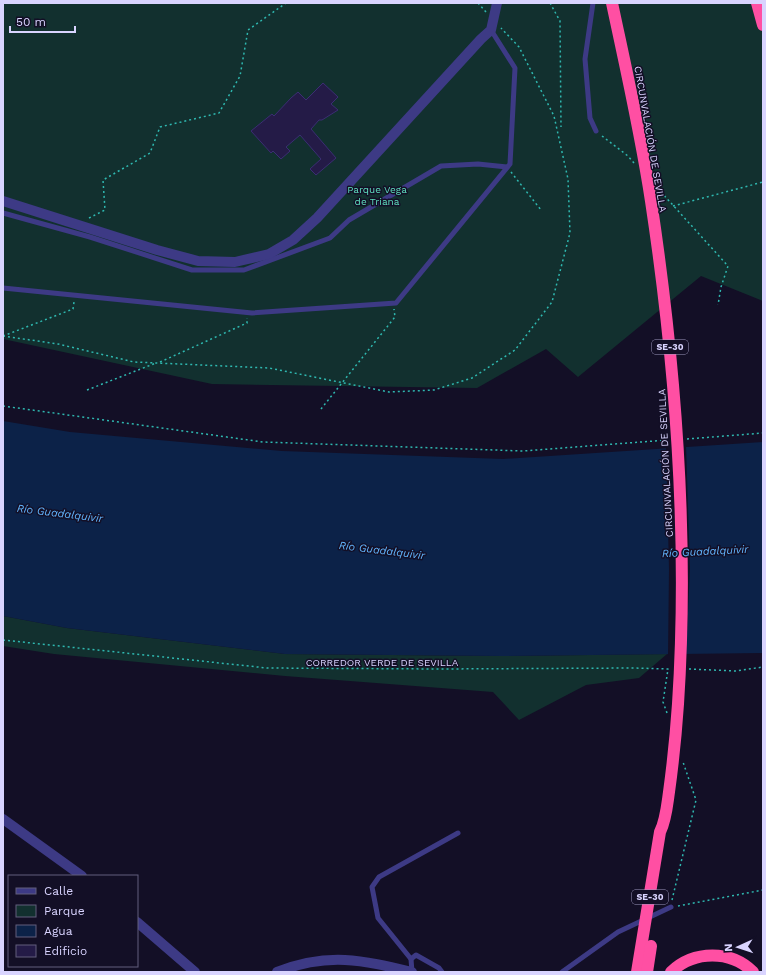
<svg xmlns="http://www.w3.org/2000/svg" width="766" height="975" font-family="'Work Sans',sans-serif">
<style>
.green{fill:#12302f}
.water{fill:#0c2248}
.pier{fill:#130f26}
.building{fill:#241b47;stroke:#3b2d73}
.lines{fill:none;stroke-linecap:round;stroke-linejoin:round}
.path{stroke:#2fb8b0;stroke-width:1.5;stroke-dasharray:2 3;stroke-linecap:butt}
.lane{stroke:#3d3a85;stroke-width:5}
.street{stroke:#3d3a85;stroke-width:10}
.highway{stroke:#ff4fa3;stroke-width:12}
.highway-bridge{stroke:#ff4fa3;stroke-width:12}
.labels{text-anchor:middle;stroke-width:3;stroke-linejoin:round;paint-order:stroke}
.shield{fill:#130f26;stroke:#9e99be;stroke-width:1}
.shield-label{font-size:9px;font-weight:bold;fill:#d9d4ff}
.street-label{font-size:10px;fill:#d9d4ff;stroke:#130f26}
.park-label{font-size:10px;fill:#5fe0c0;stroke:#130f26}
.water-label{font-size:11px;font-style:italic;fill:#62b6ff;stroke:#130f26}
</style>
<rect width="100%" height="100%" fill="#130f26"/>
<g class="green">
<polygon points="3,3 763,3 763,301 701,276 578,377 546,349 477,388 212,384 3,339"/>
<polygon points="3,616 67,628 285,654 499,656 667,654 639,678 586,685 519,720 493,692 285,676 54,654 3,646"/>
</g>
<polygon class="water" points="3,421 70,432 282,451 503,459 763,442 763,653 499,656 285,654 67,628 3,616"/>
<polygon class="pier" points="686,445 690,569 686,656 668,656 669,569 666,446"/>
<polygon class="building" points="323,83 338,97 331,104 338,110 322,120 319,120 311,129 336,158 316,175 310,169 321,159 300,135 286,147 290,151 281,159 273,151 271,153 251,131 272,114 274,116 291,98 298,92 306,100"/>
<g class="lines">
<g class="path">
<polyline points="478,3 486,12"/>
<polyline points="550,3 560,21 561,127"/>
<polyline points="602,136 628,156 634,163"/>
<polyline points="511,172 541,210"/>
<polyline points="661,192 728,266 721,287 718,305"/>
<polyline points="673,206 763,182"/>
<polyline points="89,218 105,210 103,180 150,153 160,127 219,113 240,76 248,30 286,3"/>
<polyline points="3,336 58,344 134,362 269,368 389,392 434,390 472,378 515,350 552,302 570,233 568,179 554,116 519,47 501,28"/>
<polyline points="3,336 73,309 74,302"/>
<polyline points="160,362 247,323 247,318"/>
<polyline points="87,390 156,363"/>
<polyline points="3,406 263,442 523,451 667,440"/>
<polyline points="321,409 395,317 394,309"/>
<polyline points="687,439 763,433"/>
<polyline points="3,640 267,668 438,669 634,668 669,669"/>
<polyline points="689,669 736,671 763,667"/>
<polyline points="667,713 663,702 668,669"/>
<polyline points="672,900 696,800 683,762"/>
<polyline points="678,906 763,890"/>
</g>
<g class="lane">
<polyline points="593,3 585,59 590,118 596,131"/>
<polyline points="3,213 90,237 192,270 244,270 330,238 349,220 441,166 478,164 507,167"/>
<polyline points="3,288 252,313 396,303 510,164 515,68 491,30"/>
<polyline points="411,959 416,955 439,968 442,972"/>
<polyline points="412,972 411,959 378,918 372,887 379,877 458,833"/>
<polyline points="562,972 618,932 671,907"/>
</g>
<g class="street">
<polyline points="3,201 157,250 198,261 235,262 269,254 293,240 317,218 481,39 491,30 497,3"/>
<polyline points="3,819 82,876"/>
<polyline points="137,922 195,972"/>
<path d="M277,972c51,-20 85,-12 135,0"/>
</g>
<g class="highway">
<polyline points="757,3 763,25"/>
<path d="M671,972c23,-22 60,-22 82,0"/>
</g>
<g class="highway-bridge">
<path d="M612,3c14,66 29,131 39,198 25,166 38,336 27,503 -2,29 -5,59 -9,88 -2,14 -3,28 -9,40l-23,140"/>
<polyline points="647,972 651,946"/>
</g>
</g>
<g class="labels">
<g class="shield">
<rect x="652" y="340" width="36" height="14" rx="3"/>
<rect x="632" y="890" width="36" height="14" rx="3"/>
</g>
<g class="shield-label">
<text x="670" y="350">SE-30</text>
<text x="650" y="900">SE-30</text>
</g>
<g class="street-label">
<text transform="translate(651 139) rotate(80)" y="4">CIRCUNVALACIÓN DE SEVILLA</text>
<text transform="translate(665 463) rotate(-93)" y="4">CIRCUNVALACIÓN DE SEVILLA</text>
<text x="382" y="666">CORREDOR VERDE DE SEVILLA</text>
</g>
<g class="park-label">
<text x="377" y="193">Parque Vega<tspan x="377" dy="12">de Triana</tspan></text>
</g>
<g class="water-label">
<text transform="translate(60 513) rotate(7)" y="4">Río Guadalquivir</text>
<text transform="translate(382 550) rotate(7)" y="4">Río Guadalquivir</text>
<text transform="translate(705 551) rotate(-3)" y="4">Río Guadalquivir</text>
</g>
</g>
<rect width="766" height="975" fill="none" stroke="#d9d4ff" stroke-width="8"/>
<rect x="8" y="875" width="130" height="92" fill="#130f26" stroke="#625e7d"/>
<rect x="16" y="888" width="20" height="6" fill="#3d3a85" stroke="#625e7d"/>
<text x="44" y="895" font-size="12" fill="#d9d4ff">Calle</text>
<rect x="16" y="905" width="20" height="12" fill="#12302f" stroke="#625e7d"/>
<text x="44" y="915" font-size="12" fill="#d9d4ff">Parque</text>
<rect x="16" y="925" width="20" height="12" fill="#0c2248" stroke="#625e7d"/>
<text x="44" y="935" font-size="12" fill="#d9d4ff">Agua</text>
<rect x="16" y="945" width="20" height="12" fill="#241b47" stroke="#625e7d"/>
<text x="44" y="955" font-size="12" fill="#d9d4ff">Edificio</text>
<g transform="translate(738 947) rotate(267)" stroke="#130f26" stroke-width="3" paint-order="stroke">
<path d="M0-3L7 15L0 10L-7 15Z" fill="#d9d4ff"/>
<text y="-6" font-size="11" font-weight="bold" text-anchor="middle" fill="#d9d4ff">N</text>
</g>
<path d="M10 26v6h65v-6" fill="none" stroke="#d9d4ff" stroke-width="2"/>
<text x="16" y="26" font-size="12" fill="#d9d4ff" stroke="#130f26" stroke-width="3" paint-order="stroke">50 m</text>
</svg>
